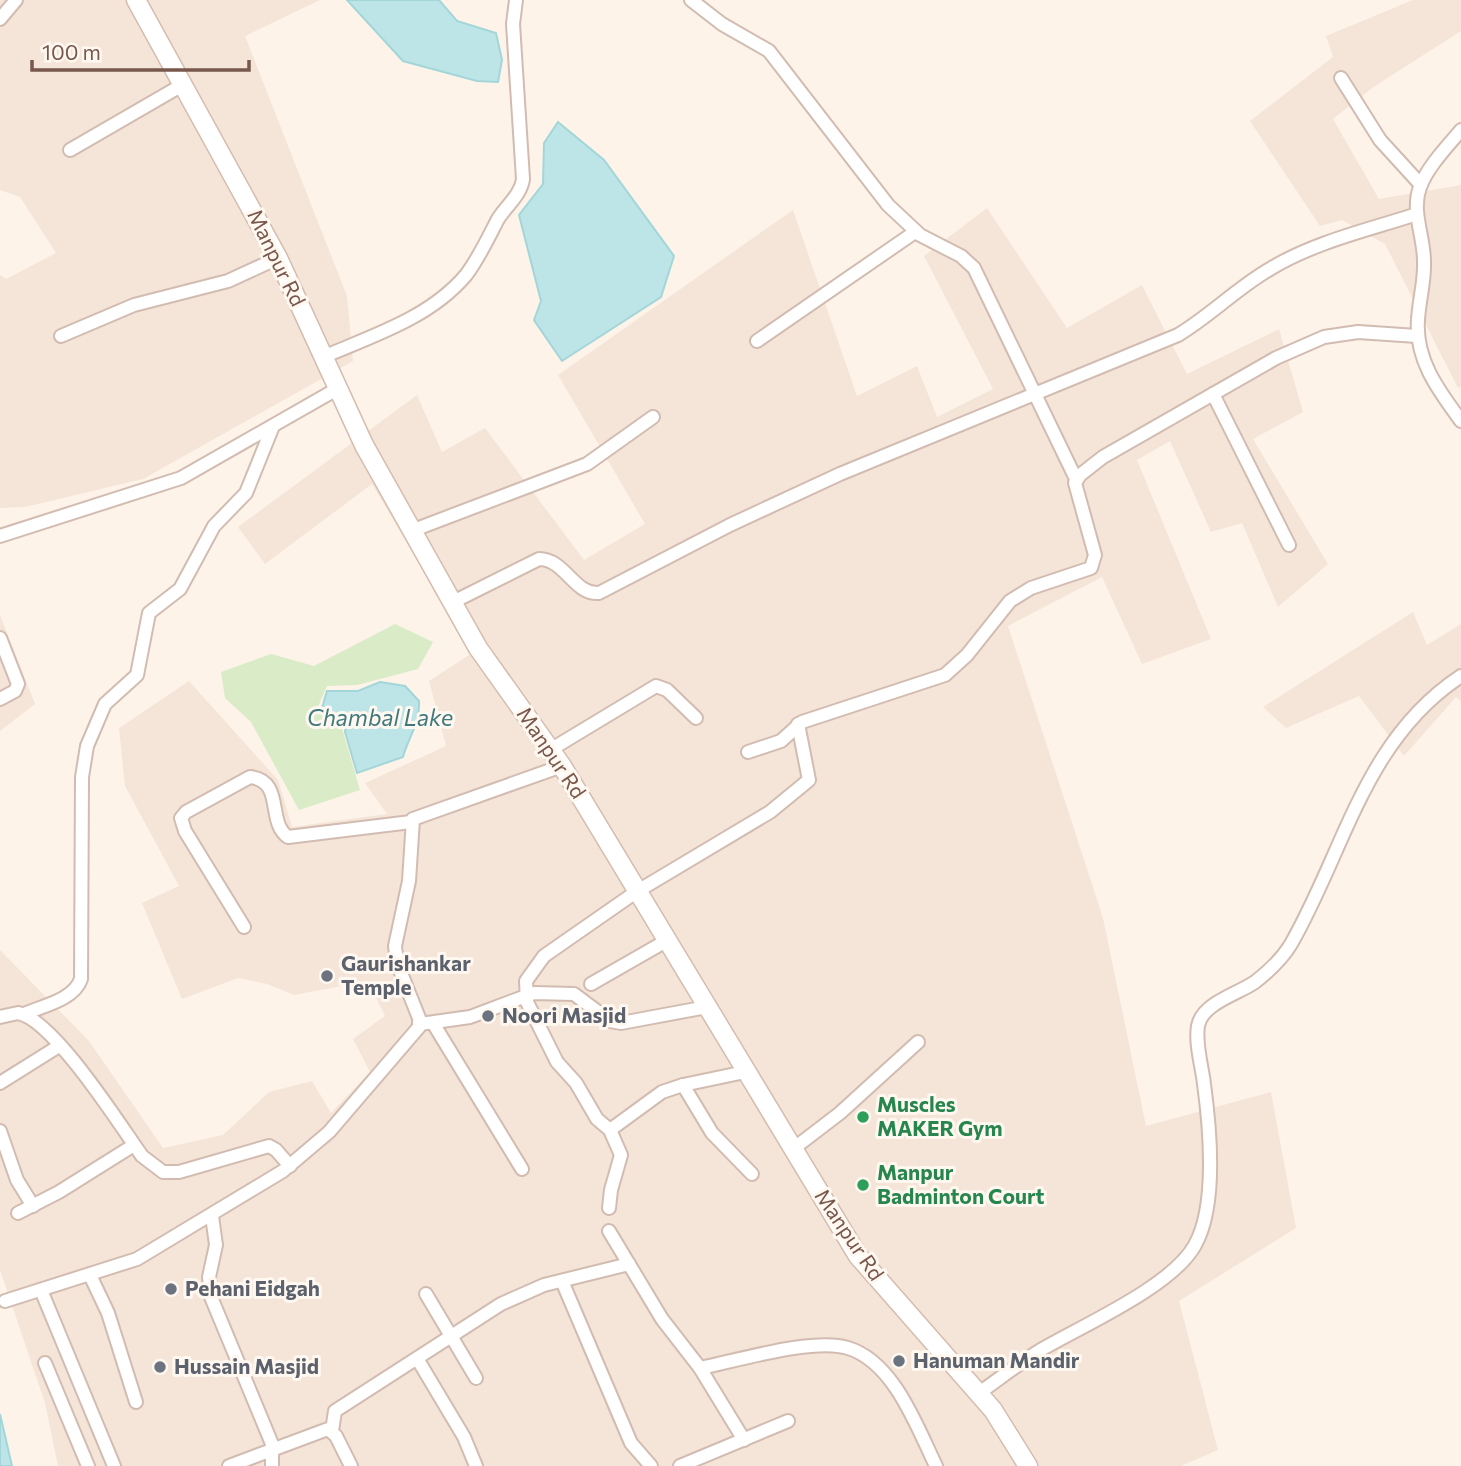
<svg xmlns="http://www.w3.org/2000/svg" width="1461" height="1466" font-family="Commissioner,sans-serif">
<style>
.residential{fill:#f5e5d8}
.green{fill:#d9ebc7}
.water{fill:#bde5e7;stroke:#a3d6d9;stroke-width:2}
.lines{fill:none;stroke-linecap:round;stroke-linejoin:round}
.minor-casing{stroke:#d2bcb1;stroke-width:16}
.secondary-casing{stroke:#d5bcae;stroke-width:21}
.minor{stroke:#fff;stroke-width:12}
.secondary{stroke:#fff;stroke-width:18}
.worship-dot{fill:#6b7280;stroke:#fff8f0;stroke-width:2.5}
.leisure-dot{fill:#2e9e5b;stroke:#fff8f0;stroke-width:2.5}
.labels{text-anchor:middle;stroke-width:6;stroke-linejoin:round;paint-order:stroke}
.street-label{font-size:21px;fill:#78574c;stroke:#fff8f0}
.worship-label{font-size:21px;font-weight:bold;fill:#5b616d;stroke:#fff8f0;text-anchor:start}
.leisure-label{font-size:21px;font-weight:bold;fill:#27864d;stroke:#fff8f0;text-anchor:start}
.water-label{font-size:23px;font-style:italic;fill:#3f787d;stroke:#fff8f0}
</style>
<rect width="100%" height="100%" fill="#fdf3e9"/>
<g class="residential">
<polygon points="0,0 320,0 245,36 347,296 353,361 143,479 25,507 0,508 0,275 6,279 56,253 20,197 0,190"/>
<polygon points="1413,0 1461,0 1461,31 1372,88 1333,119 1379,199 1461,185 1461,386 1458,388 1385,244 1342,220 1320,226 1250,121 1333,57 1326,36"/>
<polygon points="987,208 1067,328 1142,285 1187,374 1279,329 1303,412 1253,439 1328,564 1278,607 1242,523 1211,532 1170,441 1137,460 1211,639 1142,664 1102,577 1008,626 1103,918 1146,1126 1271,1092 1296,1228 1179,1301 1218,1450 1181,1466 58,1466 45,1403 0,1270 0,950 89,1041 163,1148 223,1135 269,1092 312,1081 331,1113 370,1072 353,1039 385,1016 368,981 294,995 267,984 238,978 182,999 142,903 179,886 125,786 119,728 189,681 278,780 292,827 387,814 365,783 446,746 429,681 472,653 372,484 265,564 238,527 417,395 442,452 485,428 584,560 645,524 558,375 793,210 857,396 917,366 937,417 993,389 924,256"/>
<polygon points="1413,612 1427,645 1461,624 1461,701 1456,697 1404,756 1359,696 1286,728 1263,707"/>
<polygon points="0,615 35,704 0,731"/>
</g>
<polygon class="green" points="395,624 433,642 418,669 357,685 327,686 317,709 342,728 360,790 299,810 251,722 225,698 221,672 271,654 314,666"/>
<g class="water">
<polygon points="347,0 439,0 457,21 496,33 502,60 498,82 477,81 403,61"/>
<polygon points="558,122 604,160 674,256 661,297 562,361 534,320 541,301 519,215 543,184 544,143"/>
<path d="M380,682l25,4 14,15c1,24 -10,34 -16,56l-46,16 -12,-41 1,-7 -24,-17 5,-17h31z"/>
<polygon points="0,1414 12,1466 0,1466"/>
</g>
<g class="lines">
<g class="minor-casing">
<g id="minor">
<polyline points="691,0 722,24 769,51 888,205 920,235 961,256 974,268 1076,479"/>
<polyline points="0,19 16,0"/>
<polyline points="1341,78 1380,140 1421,185"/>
<path d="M1461,130c-14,17 -33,36 -41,57 -9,24 4,49 4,74 1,20 -5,39 -6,59 -3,40 21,71 43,101"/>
<polyline points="70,150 184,84"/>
<polyline points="61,336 134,305 228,281 278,258"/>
<polyline points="757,341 915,232"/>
<path d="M323,357c49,-21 107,-39 143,-82 13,-17 22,-37 32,-56 8,-13 23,-24 25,-40l-10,-155 3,-24"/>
<polyline points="1213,394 1289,545"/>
<polyline points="411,531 587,464 653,417"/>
<polyline points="0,536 181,478 337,389"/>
<path d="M451,603l88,-44c26,0 35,36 60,34l131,-68 110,-51 338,-139c32,-19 59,-47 92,-66 44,-27 98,-39 147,-55"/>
<polyline points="0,638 18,684 15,691 0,699"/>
<polyline points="550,750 656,686 667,690 696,718"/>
<polyline points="748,752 781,741 802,722 945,675 967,655 1010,601 1031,588 1091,568 1095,555 1075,483 1080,475 1103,457 1276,358 1324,337 1358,332 1417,336"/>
<path d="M244,927l-59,-96 -4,-13 5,-6 64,-35c35,4 16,45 38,60l123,-15"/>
<polyline points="591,984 666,941"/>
<path d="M24,1014c18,-8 50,-14 57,-35l1,-202 5,-31 18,-42 32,-29 12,-62 31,-24 34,-63 32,-33 27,-67"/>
<path d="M0,1017l18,-4c35,6 102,112 124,143l21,16h16l90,-26 7,4 14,16"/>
<polyline points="433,1023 522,1169"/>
<polyline points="420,1024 470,1017 534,993 574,994 610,1021 621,1023 707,1007"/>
<polyline points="0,1083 59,1046"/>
<polyline points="683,1085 712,1133 752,1174"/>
<polyline points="610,1130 662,1092 683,1085 745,1072"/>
<polyline points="0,1131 17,1180 33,1206"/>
<polyline points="793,1149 840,1113 918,1042"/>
<polyline points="609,1208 611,1190 621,1155 610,1130 597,1119 576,1083 557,1062 527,1002 526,981 544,956 636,892 770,812 809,780 798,724"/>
<polyline points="18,1213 59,1192 134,1145"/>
<polyline points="212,1216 216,1245 209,1277 211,1297 272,1444 272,1466"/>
<polyline points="609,1231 662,1319 700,1368 744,1440"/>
<polyline points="90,1275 108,1313 136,1402"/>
<polyline points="562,1281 631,1443 651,1466"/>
<polyline points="41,1290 114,1466"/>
<polyline points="426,1294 476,1378"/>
<polyline points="5,1301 137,1259 283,1171 329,1132 419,1027 419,1018 397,963 395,946 409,881 413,819 562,766"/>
<polyline points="418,1360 464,1437 476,1466"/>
<polyline points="45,1363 88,1466"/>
<path d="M700,1368c36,-7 114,-31 148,-20 46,14 69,79 88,118"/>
<path d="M979,1393c20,-14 39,-29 60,-42 42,-25 133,-64 156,-106 22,-39 15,-117 9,-161 -2,-18 -9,-40 -6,-58 4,-23 40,-32 57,-44 13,-10 27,-23 36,-38 54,-94 73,-204 170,-268"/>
<polyline points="332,1431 335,1411 501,1304 544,1285 629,1264"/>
<polyline points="229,1466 328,1429 336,1436 351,1466"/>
<polyline points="680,1466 788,1421"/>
</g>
</g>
<g class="secondary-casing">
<polyline id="secondary" points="136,0 278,258 364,445 478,648 562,766 858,1256 993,1410 1028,1466"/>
</g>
<use href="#minor" class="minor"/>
<use href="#secondary" class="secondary"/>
</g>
<g class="worship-dot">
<circle cx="327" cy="976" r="7"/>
<circle cx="488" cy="1016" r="7"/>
<circle cx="171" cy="1289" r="7"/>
<circle cx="899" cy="1361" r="7"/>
<circle cx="160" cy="1367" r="7"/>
</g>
<g class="leisure-dot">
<circle cx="863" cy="1117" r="7"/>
<circle cx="863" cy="1185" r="7"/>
</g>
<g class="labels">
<g class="street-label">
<text transform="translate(276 258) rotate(64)" y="7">Manpur Rd</text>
<text transform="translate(551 753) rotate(56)" y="7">Manpur Rd</text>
<text transform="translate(849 1235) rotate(56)" y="7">Manpur Rd</text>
</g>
<g class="worship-label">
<text x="341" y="971">Gaurishankar<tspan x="341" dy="24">Temple</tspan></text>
<text x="502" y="1023">Noori Masjid</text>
<text x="185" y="1296">Pehani Eidgah</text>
<text x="913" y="1368">Hanuman Mandir</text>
<text x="174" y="1374">Hussain Masjid</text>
</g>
<g class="leisure-label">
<text x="877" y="1112">Muscles<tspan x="877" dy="24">MAKER Gym</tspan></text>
<text x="877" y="1180">Manpur<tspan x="877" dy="24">Badminton Court</tspan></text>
</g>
<g class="water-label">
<text x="380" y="726">Chambal Lake</text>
</g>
</g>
<path d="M32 60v10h217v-10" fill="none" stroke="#78574c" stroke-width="3.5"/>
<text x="42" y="60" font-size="21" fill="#78574c" stroke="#fff8f0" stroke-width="5" paint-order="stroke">100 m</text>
</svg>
